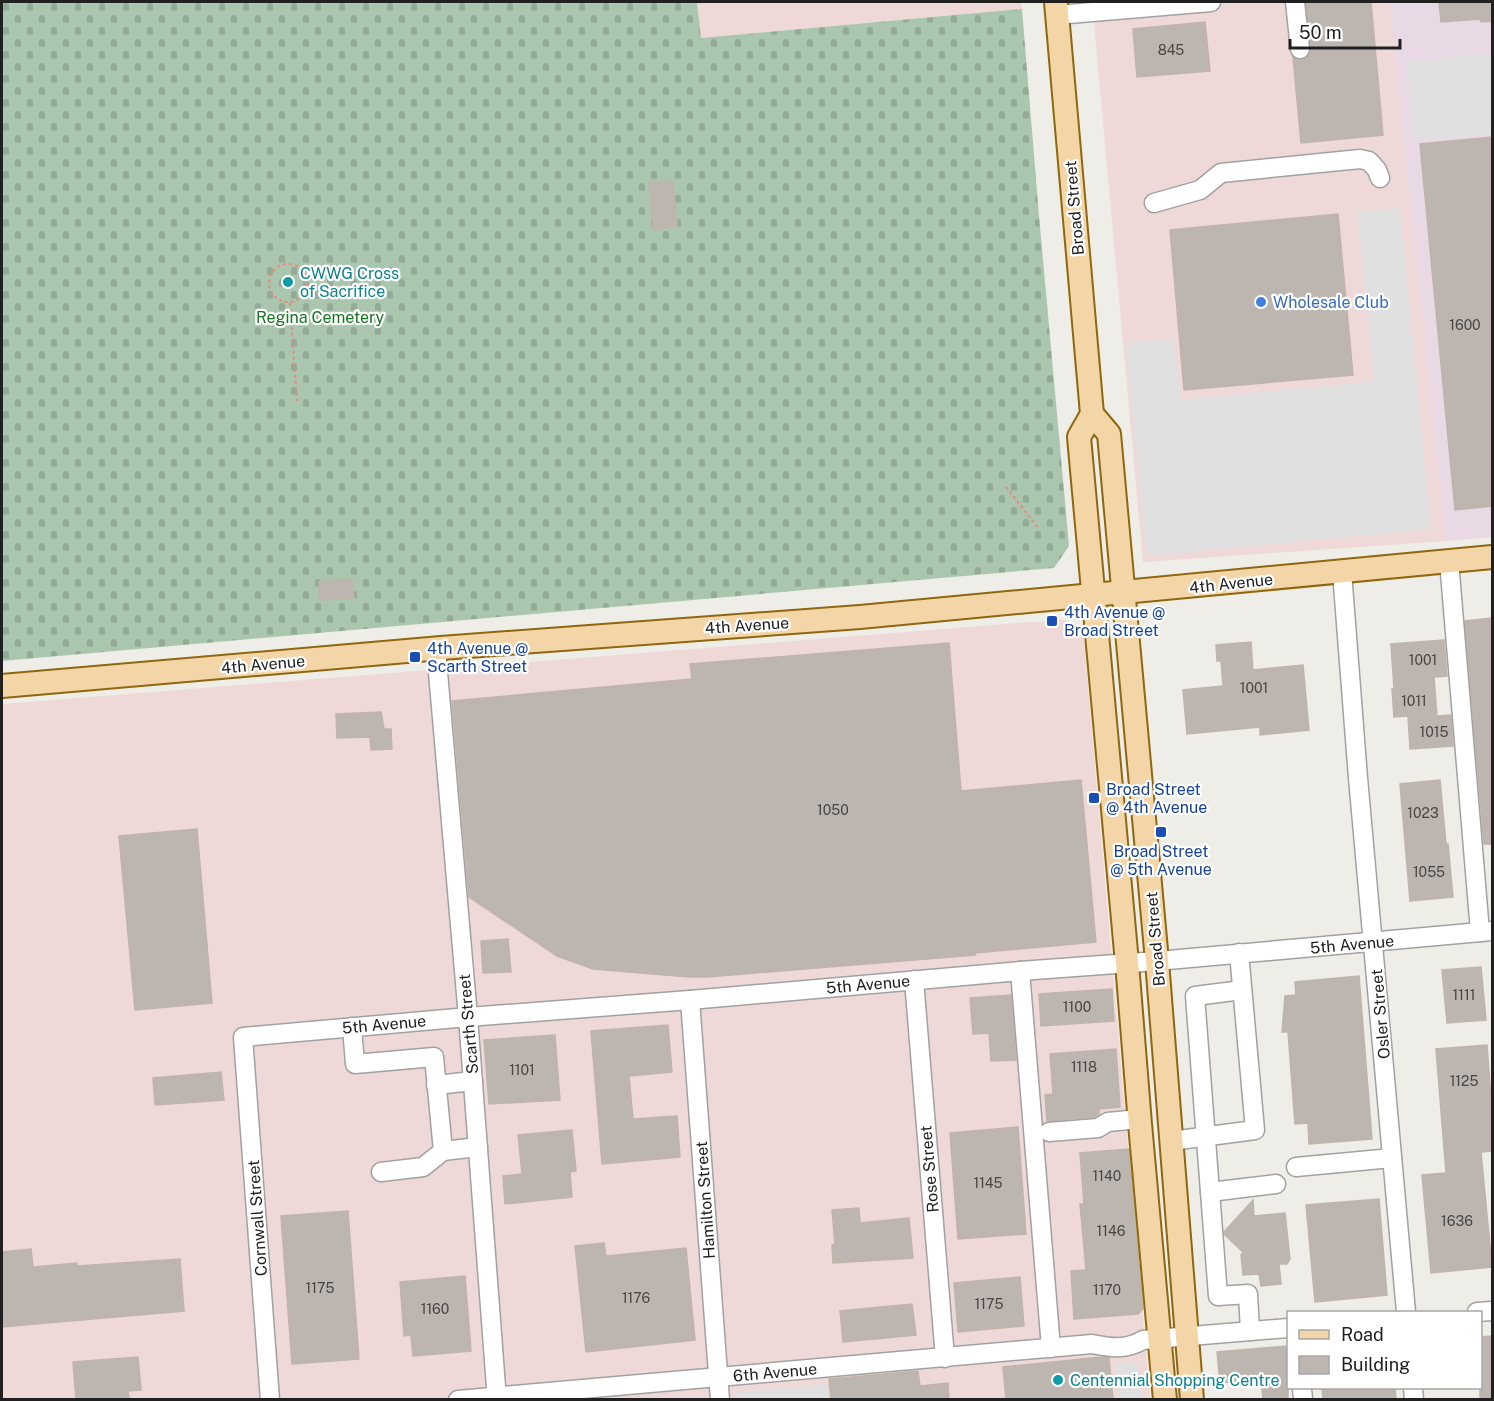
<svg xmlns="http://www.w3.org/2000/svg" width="1494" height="1401" font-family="'Public Sans',sans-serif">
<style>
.commercial{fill:#efd9d8}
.industrial{fill:#e8d9e5}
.cemetery{fill:url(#cemetery-stones)}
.parking{fill:#e0e0e0}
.building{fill:#bdb6b0;stroke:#c0b4aa;stroke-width:1.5}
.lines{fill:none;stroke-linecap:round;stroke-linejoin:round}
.minor-casing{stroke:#a1a1a1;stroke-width:21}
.major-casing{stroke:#8f670d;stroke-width:26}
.path{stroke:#ee8879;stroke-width:2;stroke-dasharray:3 3;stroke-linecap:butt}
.minor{stroke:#fff;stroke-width:18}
.major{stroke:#f4d5a7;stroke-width:22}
.culture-dot{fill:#0f9aa8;stroke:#fff;stroke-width:2}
.shop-dot{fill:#3f7fe0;stroke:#fff;stroke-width:2}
.transit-dot{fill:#1a4fb4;stroke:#fff;stroke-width:2}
.labels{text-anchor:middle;stroke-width:4.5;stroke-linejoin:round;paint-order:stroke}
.number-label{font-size:14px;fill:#474644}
.street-label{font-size:16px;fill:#202020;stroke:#fff}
.culture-label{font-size:16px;fill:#0d838f;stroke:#fff;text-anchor:start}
.shop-label{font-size:16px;fill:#366cbe;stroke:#fff;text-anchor:start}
.park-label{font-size:16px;fill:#157620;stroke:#fff}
.transit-label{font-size:16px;fill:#164399;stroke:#fff;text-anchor:start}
</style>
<defs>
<pattern id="cemetery-stones" width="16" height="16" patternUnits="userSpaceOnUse" patternTransform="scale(1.5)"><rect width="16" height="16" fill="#aac6af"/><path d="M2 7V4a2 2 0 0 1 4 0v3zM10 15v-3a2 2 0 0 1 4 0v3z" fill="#92aa96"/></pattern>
</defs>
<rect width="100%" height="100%" fill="#efede7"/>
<g class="commercial">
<polygon points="697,2 1021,2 1022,9 701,38"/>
<polygon points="1092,2 1390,2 1446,541 1143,562"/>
<polygon points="1057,620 1066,620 1075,625 1081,632 1084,640 1150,1399 2,1400 2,704"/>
</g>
<polygon class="industrial" points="1390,2 1492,2 1492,537 1446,541"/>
<polygon class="cemetery" points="2,2 697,2 701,38 1022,9 1039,216 1069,546 1054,568 2,661"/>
<g class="parking">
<polygon points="1492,53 1492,134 1414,141 1406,61"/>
<polygon points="1400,208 1431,529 1147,556 1126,343 1174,339 1181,400 1374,381 1357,212"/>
<polygon points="1137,1362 1141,1399 1119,1399 1116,1364"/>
<polygon points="827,1384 828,1399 735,1399 734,1393"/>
</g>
<g class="building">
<polygon points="1306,2 1371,2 1383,135 1301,143 1293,57 1296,59 1302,60 1307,58 1310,53 1311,48"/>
<polygon points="1439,2 1492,2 1492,21 1481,22 1480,19 1441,22"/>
<polygon points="1205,22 1210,71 1137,77 1133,29"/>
<polygon points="1492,137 1492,506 1455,510 1420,144"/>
<polygon points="673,181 677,226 653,229 649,183"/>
<polygon points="1338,214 1353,375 1184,390 1170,230"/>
<polygon points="352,579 354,598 320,600 319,582"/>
<polygon points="1492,618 1492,844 1484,844 1465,621"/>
<polygon points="1444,640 1447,676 1434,677 1437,716 1451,715 1453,746 1410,749 1408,716 1394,717 1392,689 1394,689 1391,644"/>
<polygon points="1251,642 1253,670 1303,665 1309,730 1260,735 1260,727 1187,734 1183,690 1223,686 1221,661 1217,661 1216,645"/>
<polygon points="949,643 961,791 1081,780 1096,942 975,953 975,955 707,977 689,977 593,969 557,956 469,897 452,701 692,679 690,664"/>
<polygon points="381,712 384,729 391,729 392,749 371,750 370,737 337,738 336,714"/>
<polygon points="1440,780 1446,844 1448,844 1453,897 1410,901 1400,784"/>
<polygon points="197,829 212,1003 135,1010 119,836"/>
<polygon points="508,939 511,972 483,973 481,941"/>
<polygon points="1481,967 1486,1020 1447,1023 1442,970"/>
<polygon points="1359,976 1372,1139 1309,1144 1308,1123 1295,1124 1288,1032 1282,1032 1285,996 1296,995 1295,982"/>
<polygon points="1112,989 1114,1021 1041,1026 1039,994"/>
<polygon points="1011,995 1016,1060 991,1061 989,1033 973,1034 970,998"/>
<polygon points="668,1025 672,1072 629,1076 633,1119 677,1116 680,1157 602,1164 591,1031"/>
<polygon points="555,1035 560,1100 489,1104 484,1040"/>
<polygon points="1487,1045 1492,1113 1492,1151 1481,1152 1492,1267 1431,1273 1422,1175 1446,1173 1436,1049"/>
<polygon points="1116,1049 1120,1107 1099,1109 1099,1114 1094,1117 1047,1121 1045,1095 1053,1094 1050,1054"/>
<polygon points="221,1072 224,1100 155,1105 153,1078"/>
<polygon points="1018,1127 1026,1234 958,1239 950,1133"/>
<polygon points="572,1130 576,1171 570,1172 572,1197 505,1204 503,1176 522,1174 518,1135"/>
<polygon points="1129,1149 1143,1309 1138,1314 1074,1319 1071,1271 1086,1270 1080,1204 1084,1204 1080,1153"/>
<polygon points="1379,1199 1387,1295 1315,1302 1306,1205"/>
<polygon points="1253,1200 1254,1216 1285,1213 1290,1259 1287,1264 1279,1264 1281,1284 1261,1286 1259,1274 1243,1275 1241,1255 1243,1252 1225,1235 1224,1232"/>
<polygon points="859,1208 860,1223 909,1218 913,1258 833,1263 832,1245 835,1244 832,1210"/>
<polygon points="348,1211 359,1359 292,1364 281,1216"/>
<polygon points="604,1243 606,1256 686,1248 695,1340 586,1352 575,1246"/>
<polygon points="31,1249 33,1267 77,1263 77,1266 180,1259 184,1311 2,1327 2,1252"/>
<polygon points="465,1276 471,1351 413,1356 411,1335 404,1336 400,1282"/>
<polygon points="1020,1277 1024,1326 958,1332 954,1283"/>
<polygon points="912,1304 916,1335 843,1342 840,1311"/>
<polygon points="1492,1336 1492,1400 1480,1400 1480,1337"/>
<polygon points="1288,1346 1288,1400 1263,1400 1261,1379 1220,1383 1217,1352"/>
<polygon points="138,1357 141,1390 128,1391 129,1398 76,1400 73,1362"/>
<polygon points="1102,1357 1109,1358 1113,1400 1006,1400 1003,1367"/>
<polygon points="918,1371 920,1386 948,1383 949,1400 831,1400 829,1379"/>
<polygon points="1322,1388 1395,1388 1396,1400 1323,1400"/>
</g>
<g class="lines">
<g class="minor-casing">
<g id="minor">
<polyline points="1295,2 1300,49"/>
<polyline points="1057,15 1211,2"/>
<polyline points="1154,203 1200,190 1221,173 1360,159 1369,161 1377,170 1380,178"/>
<polyline points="1449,561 1480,932"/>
<polyline points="1342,572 1358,778 1406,1312"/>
<polyline points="436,649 468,1017 497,1400"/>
<polyline points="1020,971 1051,1348"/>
<polyline points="914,980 945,1358"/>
<polyline points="1242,990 1195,996 1218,1296 1248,1294 1250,1331"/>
<polyline points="690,1000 720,1400"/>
<polyline points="352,1027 355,1064 434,1057 443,1151 478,1147"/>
<polyline points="436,1085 473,1081"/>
<polyline points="1049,1132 1098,1128 1108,1122 1139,1119"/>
<polyline points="1171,1141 1255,1130 1239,953"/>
<polyline points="1296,1167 1392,1158"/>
<polyline points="381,1172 423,1167 443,1151"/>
<polyline points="1210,1192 1276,1184"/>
<polyline points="1477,1312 1492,1311"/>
<polyline points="1302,1388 1303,1400"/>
<polyline points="1413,1388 1414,1400"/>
<polyline points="270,1400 243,1037 468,1017 690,1000 1020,971 1157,961 1492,931"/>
<path d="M458,1400l634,-56c19,4 34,6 51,-4l145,-12"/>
</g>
</g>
<g class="major-casing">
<g id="major">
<polyline points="1056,2 1092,414 1079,437 1127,963 1140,1124 1165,1400"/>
<polyline points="1092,414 1109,434 1157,961 1192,1400"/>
<polyline points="2,686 441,648 860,617 1492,557"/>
</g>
</g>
<g class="path">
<circle cx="288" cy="283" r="19"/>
<polyline points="290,303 297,401"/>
<polyline points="1006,487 1038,528"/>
</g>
<use href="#minor" class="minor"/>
<use href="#major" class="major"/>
</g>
<g class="culture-dot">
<circle cx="288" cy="282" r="6"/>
<circle cx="1058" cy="1380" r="6"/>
</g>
<circle class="shop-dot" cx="1261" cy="302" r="6"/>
<g class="transit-dot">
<rect x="1046" y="615" width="12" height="12" rx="3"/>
<rect x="409" y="651" width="12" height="12" rx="3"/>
<rect x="1088" y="792" width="12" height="12" rx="3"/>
<rect x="1155" y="826" width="12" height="12" rx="3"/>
</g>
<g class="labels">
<g class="number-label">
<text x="1171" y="55">845</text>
<text x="1465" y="330">1600</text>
<text x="1423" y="665">1001</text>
<text x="1254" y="693">1001</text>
<text x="1414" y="706">1011</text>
<text x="1434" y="737">1015</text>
<text x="833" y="815">1050</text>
<text x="1423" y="818">1023</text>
<text x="1429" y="877">1055</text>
<text x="1464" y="1000">1111</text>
<text x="1077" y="1012">1100</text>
<text x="1084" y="1072">1118</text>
<text x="522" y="1075">1101</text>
<text x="1464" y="1086">1125</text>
<text x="1107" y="1181">1140</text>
<text x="988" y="1188">1145</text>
<text x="1457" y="1226">1636</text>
<text x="1111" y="1236">1146</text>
<text x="320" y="1293">1175</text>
<text x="1107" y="1295">1170</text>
<text x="636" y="1303">1176</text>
<text x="989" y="1309">1175</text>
<text x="435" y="1314">1160</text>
</g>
<g class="street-label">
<text transform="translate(1074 208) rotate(-95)" y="6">Broad Street</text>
<text transform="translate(1231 583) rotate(-6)" y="6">4th Avenue</text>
<text transform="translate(747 625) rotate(-4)" y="6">4th Avenue</text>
<text transform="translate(263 664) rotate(-5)" y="6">4th Avenue</text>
<text transform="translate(1155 939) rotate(-95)" y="6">Broad Street</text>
<text transform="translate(1352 944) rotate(-5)" y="6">5th Avenue</text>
<text transform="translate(868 984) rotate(-5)" y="6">5th Avenue</text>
<text transform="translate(1380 1014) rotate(-95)" y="6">Osler Street</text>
<text transform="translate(384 1024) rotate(-5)" y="6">5th Avenue</text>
<text transform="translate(468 1024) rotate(-95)" y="6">Scarth Street</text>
<text transform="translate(929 1169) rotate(-95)" y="6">Rose Street</text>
<text transform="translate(705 1200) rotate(-94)" y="6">Hamilton Street</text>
<text transform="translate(257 1218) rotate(-94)" y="6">Cornwall Street</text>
<text transform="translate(775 1372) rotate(-5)" y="6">6th Avenue</text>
</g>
<g class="culture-label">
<text x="300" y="279">CWWG Cross<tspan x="300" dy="18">of Sacrifice</tspan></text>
<text x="1070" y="1386">Centennial Shopping Centre</text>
</g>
<g class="shop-label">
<text x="1273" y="308">Wholesale Club</text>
</g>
<g class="park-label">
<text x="320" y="323">Regina Cemetery</text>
</g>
<g class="transit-label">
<text x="1064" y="618">4th Avenue @<tspan x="1064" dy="18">Broad Street</tspan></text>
<text x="427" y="654">4th Avenue @<tspan x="427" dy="18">Scarth Street</tspan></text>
<text x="1106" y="795">Broad Street<tspan x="1106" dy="18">@ 4th Avenue</tspan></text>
<text x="1161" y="857" text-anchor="middle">Broad Street<tspan x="1161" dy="18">@ 5th Avenue</tspan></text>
</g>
</g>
<rect width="1494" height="1401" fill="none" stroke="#202020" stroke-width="6"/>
<rect x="1287" y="1311" width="195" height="78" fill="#ffffff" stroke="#a6a6a6" stroke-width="1.5"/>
<rect x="1299" y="1330" width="30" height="9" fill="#f4d5a7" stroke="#a6a6a6" stroke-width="1.5"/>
<text x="1341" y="1341" font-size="18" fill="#202020">Road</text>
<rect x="1299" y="1356" width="30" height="18" fill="#bdb6b0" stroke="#a6a6a6" stroke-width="1.5"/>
<text x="1341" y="1371" font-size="18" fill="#202020">Building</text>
<path d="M1290 39v9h110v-9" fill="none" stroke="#202020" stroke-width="3"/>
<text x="1299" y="39" font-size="18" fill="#202020" stroke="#ffffff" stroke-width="4.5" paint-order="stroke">50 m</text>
</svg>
